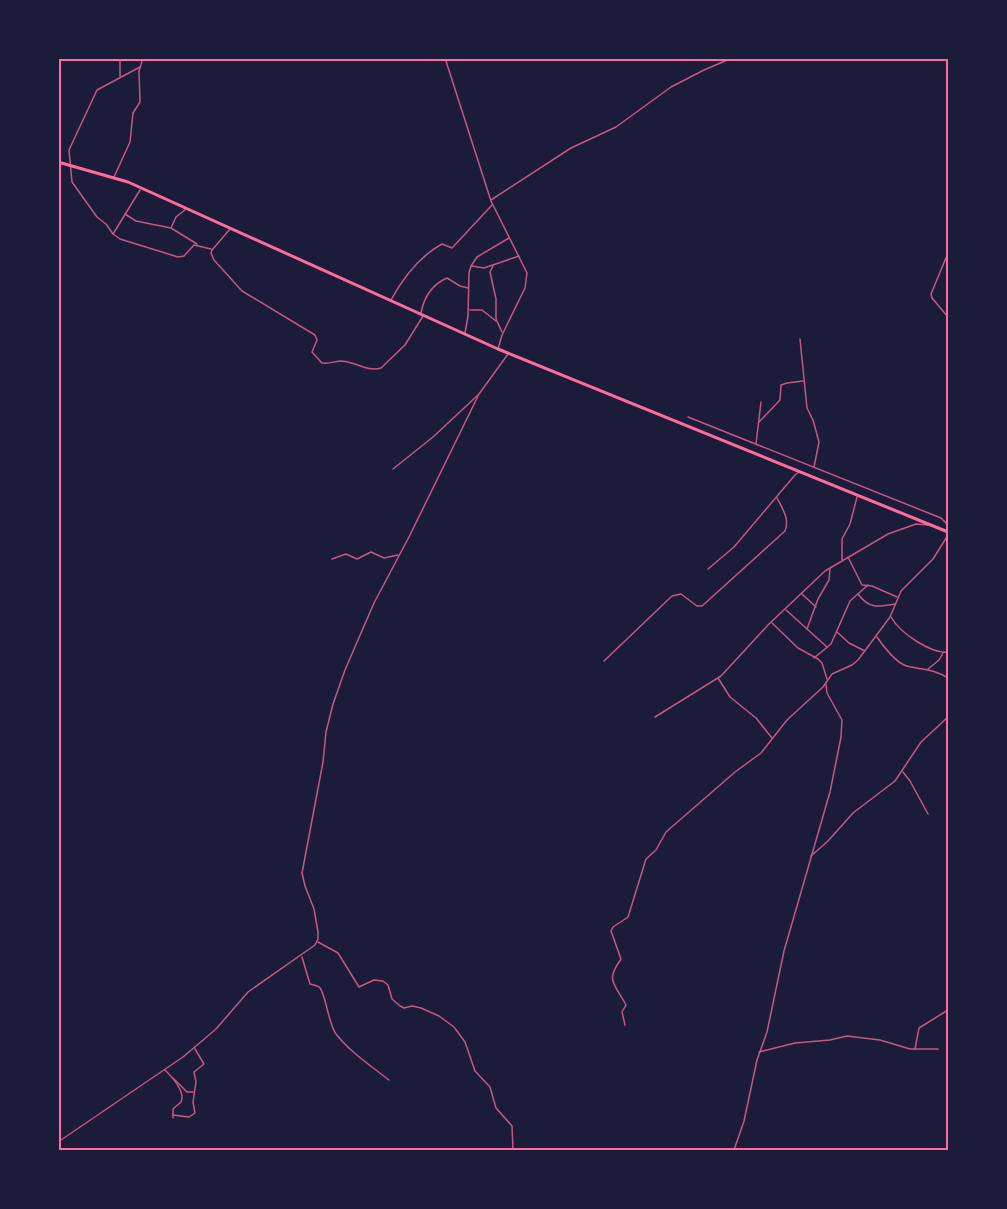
<svg xmlns="http://www.w3.org/2000/svg" width="1007" height="1209" font-family="'PT Serif',serif">
<style>
.lines{fill:none;stroke-linecap:round;stroke-linejoin:round}
.minor{stroke:#c65784;stroke-width:1.5}
.trunk{stroke:#ff6b9d;stroke-width:3}
.neatline{fill:none;stroke:#ff6b9d;stroke-width:2}
</style>
<rect width="100%" height="100%" fill="#1b1b3a"/>
<g class="lines">
<g class="minor">
<polyline points="120,58 120,76"/>
<polyline points="445,58 491,201 527,273 525,288 502,335 498,349"/>
<polyline points="140,67 97,90 69,150 72,182 97,217 106,224 113,234 120,239 178,257 184,256 194,245 211,249"/>
<polyline points="114,177 130,142 133,113 140,102 139,71 143,58"/>
<polyline points="491,200 571,148 616,127 671,87 704,70 732,58"/>
<polyline points="125,214 136,221 171,228 197,244"/>
<polyline points="171,228 176,217 186,209"/>
<path d="M230,229l-18,21 -1,3 3,7 28,31 73,44 2,5 -5,12 10,11c7,1 13,-2 20,-2 14,1 25,11 39,7l24,-23 18,-29"/>
<polyline points="113,234 140,190"/>
<polyline points="948,253 931,294 932,298 948,317"/>
<polyline points="472,266 484,268 519,256"/>
<polyline points="493,266 490,272 496,299 496,319 502,332"/>
<path d="M391,300c12,-22 29,-44 51,-56l10,4 40,-43"/>
<polyline points="470,310 482,310 496,321"/>
<path d="M421,313c3,-16 10,-28 26,-35l13,8 8,2"/>
<polyline points="465,333 468,316 469,273 471,266 477,257 509,238"/>
<polyline points="800,339 807,408 813,420 819,442 814,467"/>
<polyline points="688,417 941,518 948,525"/>
<polyline points="759,422 780,400 781,385 787,383 803,381"/>
<polyline points="756,444 761,402"/>
<polyline points="393,469 433,437 478,395"/>
<polyline points="848,557 862,585 872,586 897,597"/>
<polyline points="332,559 346,554 357,559 371,552 384,558 398,555"/>
<polyline points="842,560 842,539 850,524 857,497"/>
<polyline points="708,569 734,547 795,475 799,472"/>
<polyline points="802,594 816,607"/>
<path d="M858,594c11,15 20,13 37,10"/>
<polyline points="786,610 827,647"/>
<path d="M891,617c9,16 40,37 57,35"/>
<polyline points="772,623 798,648 818,659 822,663 827,679"/>
<polyline points="807,629 818,599 829,580 830,568"/>
<polyline points="837,632 849,643 865,651"/>
<path d="M877,637c6,9 20,27 30,29 15,4 28,3 41,12"/>
<polyline points="814,658 831,644 850,601 868,585"/>
<path d="M604,661l68,-65 9,-2 16,12h5l83,-75c5,-12 -3,-23 -8,-33"/>
<polyline points="928,669 939,660 943,653"/>
<polyline points="718,678 730,697 756,718 772,738"/>
<polyline points="655,717 721,676 769,624 825,571 888,534 916,524 928,525"/>
<polyline points="903,772 910,781 928,814"/>
<polyline points="811,856 828,841 853,813 895,781 921,742 948,717"/>
<polyline points="318,942 338,953 359,987 374,980 383,981 388,985 392,999 400,1006 404,1008 412,1006 421,1008 439,1016 454,1027 465,1042 475,1071 490,1087 496,1108 512,1126 513,1150"/>
<path d="M302,957l8,27c3,1 6,1 9,3 6,3 9,36 17,47 14,18 35,32 53,46"/>
<path d="M625,1025l-3,-13 4,-7 -1,-2c-12,-21 -19,-23 -4,-44l-10,-28 2,-4 15,-10 18,-58 10,-9 10,-18 69,-60 26,-19 26,-33 36,-33 9,-13 20,-9 6,-5 32,-43 11,-26 32,-32 15,-24"/>
<polyline points="915,1049 919,1028 948,1010"/>
<polyline points="759,1052 795,1043 830,1040 847,1036 880,1040 910,1049 938,1049"/>
<path d="M165,1070c6,6 21,22 16,32 -1,1 -7,6 -8,7v9"/>
<polyline points="173,1078 187,1092 193,1092"/>
<polyline points="173,1115 189,1117 195,1113 193,1102 196,1082 194,1072 204,1064 195,1049"/>
<polyline points="58,1142 183,1057 216,1029 248,992 315,945 318,939 318,932 314,909 305,886 302,873 323,762 326,732 333,704 345,670 374,603 410,535 479,394 508,354"/>
<polyline points="734,1150 744,1121 757,1060 767,1032 784,951 830,792 841,737 842,720 827,693 826,684"/>
</g>
<polyline class="trunk" points="58,162 128,182 498,349 948,532"/>
</g>
<rect width="1007" height="1209" fill="none" stroke="#1b1b3a" stroke-width="120"/>
<rect x="60" y="60" width="887" height="1089" class="neatline"/>
</svg>
